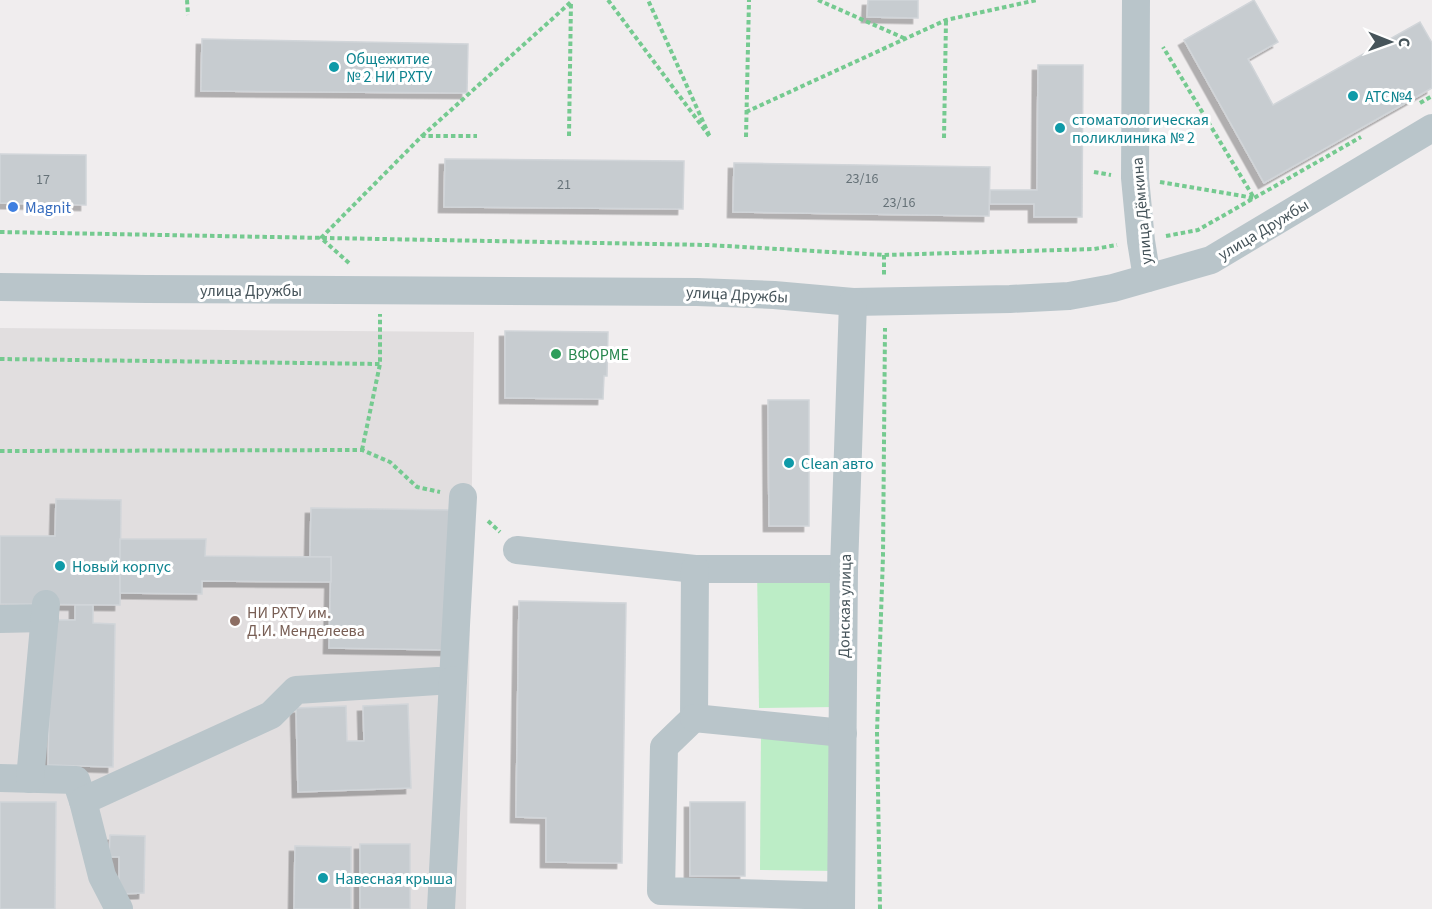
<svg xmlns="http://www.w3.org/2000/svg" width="1432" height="909" font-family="'Source Sans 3',sans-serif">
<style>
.education{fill:#e1dedf}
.green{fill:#bcedc6}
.building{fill:#c7ccd0;stroke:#d1d5d9;stroke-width:1.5;filter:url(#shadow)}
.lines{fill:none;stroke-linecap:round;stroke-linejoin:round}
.path{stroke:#75ca90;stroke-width:4;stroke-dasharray:4.5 3;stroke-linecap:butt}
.minor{stroke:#b9c5ca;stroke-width:28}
.culture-dot{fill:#0f9aa8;stroke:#fff;stroke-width:2}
.shop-dot{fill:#3f7fe0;stroke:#fff;stroke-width:2}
.leisure-dot{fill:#2e9e5b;stroke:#fff;stroke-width:2}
.education-dot{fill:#8d6e63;stroke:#fff;stroke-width:2}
.labels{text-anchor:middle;stroke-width:6;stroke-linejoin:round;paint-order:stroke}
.number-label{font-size:14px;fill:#667278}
.culture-label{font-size:16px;fill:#0d838f;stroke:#fff;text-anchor:start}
.shop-label{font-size:16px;fill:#366cbe;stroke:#fff;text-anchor:start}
.street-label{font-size:16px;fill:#46545a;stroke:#fff}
.leisure-label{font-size:16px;fill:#27864d;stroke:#fff;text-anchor:start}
.education-label{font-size:16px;fill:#785e54;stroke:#fff;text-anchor:start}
</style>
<defs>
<filter id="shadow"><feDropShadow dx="-5.5" dy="5.5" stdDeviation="0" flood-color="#0004"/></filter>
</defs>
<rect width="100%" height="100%" fill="#f0edee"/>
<polygon class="education" points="0,328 474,332 466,909 0,909"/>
<g class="green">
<polygon points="832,565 835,707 759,708 757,567"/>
<polygon points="761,730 837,730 836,871 760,870"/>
</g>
<g class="building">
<polygon points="868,0 918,0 918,18 867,17"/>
<polygon points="1254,0 1278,42 1248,59 1273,105 1420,22 1432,43 1432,88 1264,183 1184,40"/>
<polygon points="202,39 468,44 467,93 201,91"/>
<polygon points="1038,65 1083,65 1082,217 1034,217 1034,204 990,204 990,190 1037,190"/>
<polygon points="0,154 86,155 86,205 0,203"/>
<polygon points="445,159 684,161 683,209 444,207"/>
<polygon points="734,163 990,167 989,216 733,212"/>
<polygon points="505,331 608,332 607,376 604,376 603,399 505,398"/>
<polygon points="768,400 809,400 809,526 769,526"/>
<polygon points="56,499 121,500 120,605 0,604 0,536 55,536"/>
<polygon points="311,508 452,510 450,650 329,648 331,557 310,557"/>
<polygon points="120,539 206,539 205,556 331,557 331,582 202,581 202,594 120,593"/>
<polygon points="519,601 626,603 622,863 546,862 546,818 516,817"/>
<polygon points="75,605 93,605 93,623 115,624 113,767 48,765 51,620 75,620"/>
<polygon points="408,704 411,788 298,792 296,708 346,706 347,741 364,741 363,706"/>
<polygon points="0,802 56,802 55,909 0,909"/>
<rect x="690" y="802" width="55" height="74"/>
<polygon points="110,835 145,836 144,893 119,894 119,857 109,857"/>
<rect x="360" y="844" width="50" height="65"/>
<polygon points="295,846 351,847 351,909 294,909"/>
</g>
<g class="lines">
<g class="path">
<polyline points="187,0 188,15"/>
<polyline points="608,0 710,137 648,0"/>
<polyline points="818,0 906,39"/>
<polyline points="1420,103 1432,96"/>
<polyline points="746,112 946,20 1037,0"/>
<polyline points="422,136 571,2"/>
<polyline points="569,136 571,1"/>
<polyline points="746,137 749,0"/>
<polyline points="944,138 946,20"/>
<polyline points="1094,172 1111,175"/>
<polyline points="1160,182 1254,198 1163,47"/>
<polyline points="0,232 708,245 884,255 1094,249 1117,245"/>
<polyline points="1166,236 1198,230 1361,137"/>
<polyline points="884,255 884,275"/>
<polyline points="349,263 321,238 422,136 477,136"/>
<polyline points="0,359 380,364"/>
<polyline points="362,450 380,364 380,314"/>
<polyline points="0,451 362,450 390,462 417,487 440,492"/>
<polyline points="488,521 500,532"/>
<polyline points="880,909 877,732 883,556 885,328"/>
</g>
<g class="minor">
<polyline points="1136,0 1135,178 1141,241 1147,278"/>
<polyline points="0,287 146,289 697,292 774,295 853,302 1010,299 1069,296 1113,288 1211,260 1432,128"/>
<polyline points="517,550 695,569 844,569"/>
<polyline points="695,569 694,718 664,747 661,891 841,896"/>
<polyline points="0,619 45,618"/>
<polyline points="694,718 843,733"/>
<polyline points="0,778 76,780 83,801"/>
<polyline points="30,779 46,604"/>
<polyline points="119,909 102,876 83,801 271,715 296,690 453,680 463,497"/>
<polyline points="441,909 453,680"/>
<polyline points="841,909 844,569 853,302"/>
</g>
</g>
<g class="culture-dot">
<circle cx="334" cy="67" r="6"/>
<circle cx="1353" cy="96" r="6"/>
<circle cx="1060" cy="128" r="6"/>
<circle cx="789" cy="463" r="6"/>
<circle cx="60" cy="566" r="6"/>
<circle cx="323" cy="878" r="6"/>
</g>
<circle class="shop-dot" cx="13" cy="207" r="6"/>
<circle class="leisure-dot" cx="556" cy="354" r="6"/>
<circle class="education-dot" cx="235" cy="621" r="6"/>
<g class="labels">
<g class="number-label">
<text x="862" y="183">23/16</text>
<text x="43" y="184">17</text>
<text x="564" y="189">21</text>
<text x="899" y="207">23/16</text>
</g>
<g class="culture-label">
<text x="346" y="64">Общежитие<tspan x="346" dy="18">№ 2 НИ РХТУ</tspan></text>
<text x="1365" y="102">АТС№4</text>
<text x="1072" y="125">стоматологическая<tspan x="1072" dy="18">поликлиника № 2</tspan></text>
<text x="801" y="469">Сlean авто</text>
<text x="72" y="572">Новый корпус</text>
<text x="335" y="884">Навесная крыша</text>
</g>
<g class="shop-label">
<text x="25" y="213">Magnit</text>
</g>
<g class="street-label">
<text transform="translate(1141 211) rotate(-95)" y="6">улица Дёмкина</text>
<text transform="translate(1263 229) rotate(-31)" y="6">улица Дружбы</text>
<text x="251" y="296">улица Дружбы</text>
<text transform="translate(737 294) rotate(3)" y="6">улица Дружбы</text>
<text transform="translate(844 606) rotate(-89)" y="6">Донская улица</text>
</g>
<g class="leisure-label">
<text x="568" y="360">ВФОРМЕ</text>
</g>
<g class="education-label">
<text x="247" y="618">НИ РХТУ им.<tspan x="247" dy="18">Д.И. Менделеева</tspan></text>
</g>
</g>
<g transform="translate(1390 42) rotate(91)" stroke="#ffffff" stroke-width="4.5" paint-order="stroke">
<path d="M0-4.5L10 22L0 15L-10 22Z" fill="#46545a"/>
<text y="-9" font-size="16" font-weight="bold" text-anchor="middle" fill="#46545a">С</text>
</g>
</svg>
